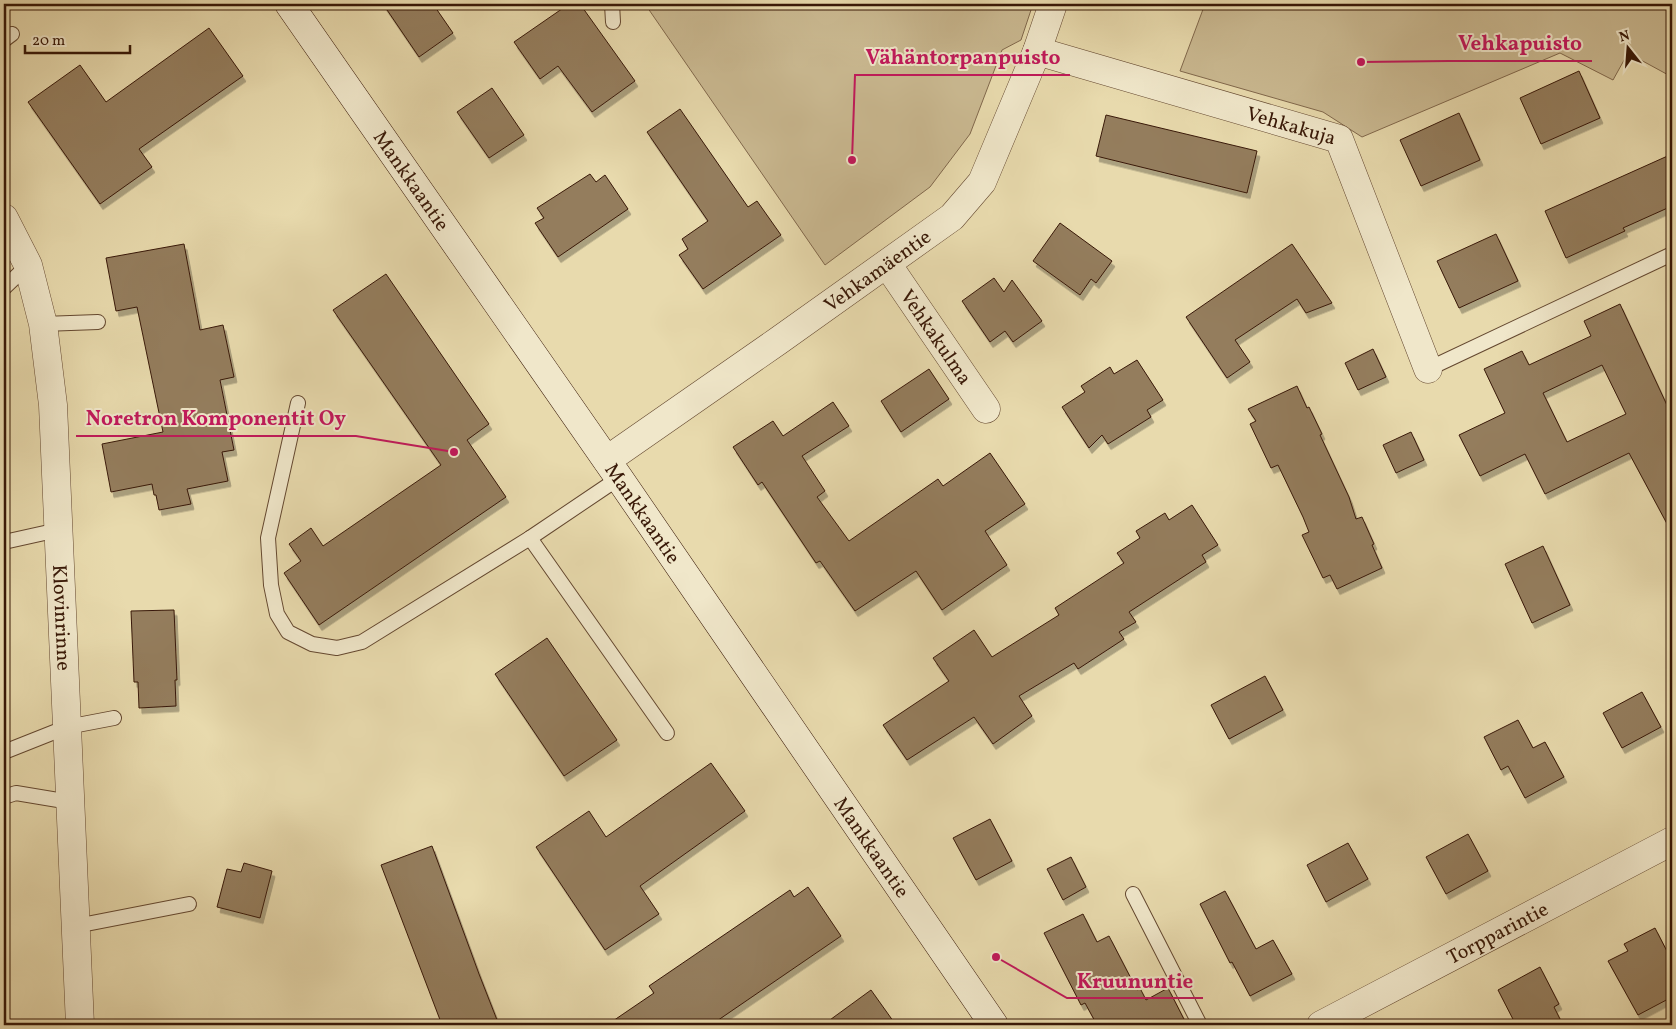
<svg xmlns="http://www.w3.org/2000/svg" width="1676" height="1029" font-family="Vollkorn,serif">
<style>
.green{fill:#cab991;stroke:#81684c}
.building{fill:#947d5d;stroke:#381807;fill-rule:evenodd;filter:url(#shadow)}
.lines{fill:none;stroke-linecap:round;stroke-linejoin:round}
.lane-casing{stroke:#644830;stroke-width:16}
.street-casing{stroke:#644830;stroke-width:29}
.secondary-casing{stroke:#381807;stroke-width:29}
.lane{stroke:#f0e7ca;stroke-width:14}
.street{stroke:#f0e7ca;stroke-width:28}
.secondary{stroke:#f0e7ca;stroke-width:28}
.labels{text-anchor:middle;stroke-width:4;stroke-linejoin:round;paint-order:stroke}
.street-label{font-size:20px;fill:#381807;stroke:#f0e7ca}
.leader{fill:none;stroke:#c2185b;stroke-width:2}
.callout-dot{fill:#c2185b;stroke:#f0e7ca;stroke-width:2}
.callout-label{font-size:21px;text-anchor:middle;font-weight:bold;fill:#c2185b;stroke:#f0e7ca;stroke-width:4;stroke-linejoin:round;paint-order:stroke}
</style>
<defs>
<filter id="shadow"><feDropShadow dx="3" dy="5.5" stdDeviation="0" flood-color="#0004"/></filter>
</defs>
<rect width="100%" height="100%" fill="#e8daad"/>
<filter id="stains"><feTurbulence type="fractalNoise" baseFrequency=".004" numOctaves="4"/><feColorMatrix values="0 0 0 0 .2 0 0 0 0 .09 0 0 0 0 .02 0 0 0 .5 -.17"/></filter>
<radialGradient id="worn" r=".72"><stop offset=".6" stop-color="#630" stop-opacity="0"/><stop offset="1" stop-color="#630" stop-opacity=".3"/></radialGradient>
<g class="green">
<polygon points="645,4 1033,4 1021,40 1002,50 970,134 930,187 825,265"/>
<polygon points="1205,4 1672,4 1672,77 1628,53 1613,80 1560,53 1362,137 1323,112 1180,71"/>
</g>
<g class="building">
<polygon points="383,4 433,4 453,33 419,57"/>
<polygon points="569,4 580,4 635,81 592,112 558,66 540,79 514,42"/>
<polygon points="209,28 243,76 139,149 152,167 100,204 28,102 80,65 106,102"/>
<polygon points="1579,71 1600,118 1541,144 1520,98"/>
<polygon points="492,88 524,135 489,158 457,112"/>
<polygon points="680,109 748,207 757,201 781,235 703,289 679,255 688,249 682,239 708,221 647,132"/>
<polygon points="1459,113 1480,160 1421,186 1400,140"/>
<polygon points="1106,115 1257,151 1247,193 1096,156"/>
<polygon points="1672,154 1672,206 1623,228 1625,231 1566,258 1545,211"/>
<polygon points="590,174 596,182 605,175 628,209 558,257 535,223 544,218 537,208"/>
<polygon points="1060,223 1112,261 1096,283 1091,279 1080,295 1033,261"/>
<polygon points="1496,234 1518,281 1459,308 1437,261"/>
<polygon points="184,244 200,330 223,325 234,377 220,380 234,450 222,452 228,481 187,489 191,504 159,510 156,495 154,495 152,484 111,492 102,444 163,432 137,307 116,311 106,258"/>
<polygon points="1292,244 1332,303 1306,313 1297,299 1235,340 1250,362 1227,378 1186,317"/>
<polygon points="386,274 489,424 467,440 506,497 319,625 284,573 301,561 289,544 311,528 323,546 441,465 333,310"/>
<polygon points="994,278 1004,292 1012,280 1042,321 1013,342 1005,331 990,342 962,301"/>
<path d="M1620,304l52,112v117l-43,-80 -84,41 -20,-40 -45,22 -21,-41 46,-22 -21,-44 38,-18 7,14 62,-29 -7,-15zM1602,365l24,49 -59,28 -24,-49z"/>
<polygon points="1373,349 1386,377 1358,390 1345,363"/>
<polygon points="1137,360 1163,400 1147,410 1151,417 1108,444 1102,435 1089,448 1062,407 1085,392 1081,386 1110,367 1114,374"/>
<polygon points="929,369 949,399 901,432 881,401"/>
<polygon points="1297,386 1307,408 1309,407 1322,434 1320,435 1349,497 1356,519 1362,517 1374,544 1372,545 1382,568 1337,589 1330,575 1323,578 1302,535 1309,532 1303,517 1278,465 1271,468 1250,424 1256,421 1248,409"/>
<polygon points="833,402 849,426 802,456 825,491 817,497 849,541 938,479 943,486 990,453 1025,504 985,531 1007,565 942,610 916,571 855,611 820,561 816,563 762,482 758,485 733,447 773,421 783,436"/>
<polygon points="1411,432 1424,460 1396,473 1383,445"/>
<polygon points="1192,505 1218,545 1202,555 1206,562 1129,612 1136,622 1119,632 1124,639 1078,669 1074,663 1019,696 1032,716 993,744 974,717 907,760 883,725 949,681 933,658 974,630 992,657 1059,615 1055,608 1124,563 1117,553 1140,538 1136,531 1165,513 1169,520"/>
<polygon points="1543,546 1570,605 1532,623 1505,564"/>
<polygon points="174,610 177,680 175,680 176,706 139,708 138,682 134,682 131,611"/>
<polygon points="547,638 617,740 564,776 495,674"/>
<polygon points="1265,676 1283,710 1229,739 1211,705"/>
<polygon points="1642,692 1661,727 1622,748 1603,713"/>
<polygon points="1518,720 1533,748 1545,742 1564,777 1525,798 1508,766 1501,770 1484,737"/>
<polygon points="711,763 745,811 640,886 659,914 605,950 536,847 589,811 606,837"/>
<polygon points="990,819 1012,861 976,880 953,838"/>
<polygon points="1468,834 1488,871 1446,894 1426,857"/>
<polygon points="1348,843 1368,879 1326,902 1307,865"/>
<polygon points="432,846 479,974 499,1025 442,1025 381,865"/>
<polygon points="1071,857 1086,887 1063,900 1047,869"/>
<polygon points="244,863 272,871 260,918 217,907 227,869 241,872"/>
<polygon points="808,887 841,936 711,1025 607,1025 654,993 649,986 790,890 794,897"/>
<polygon points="1225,891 1256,949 1273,940 1292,974 1250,996 1232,962 1230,963 1200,904"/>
<polygon points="1083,914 1097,942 1109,936 1137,990 1140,988 1146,1000 1168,988 1187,1025 1097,1025 1085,1003 1081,1005 1044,933"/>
<polygon points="1655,928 1672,961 1672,997 1638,1015 1608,961 1628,951 1624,944"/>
<polygon points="1540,967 1559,1004 1554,1007 1563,1025 1516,1025 1498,990"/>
<polygon points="871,990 896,1025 823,1025"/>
</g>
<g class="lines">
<g class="lane-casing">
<g id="lane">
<polyline points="612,4 613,22"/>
<polyline points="4,40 12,34"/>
<polyline points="4,288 28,265"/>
<polyline points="43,324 98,322"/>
<polyline points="1428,369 1672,254"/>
<polyline points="298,403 268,538 271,585 277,614 288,632 312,644 337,648 362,642 530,538 619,478"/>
<polyline points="530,538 667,733"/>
<polyline points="4,542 58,530"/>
<polyline points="4,752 67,727 114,718"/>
<polyline points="4,797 16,793 70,802"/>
<polyline points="1133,894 1200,1025"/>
<polyline points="76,926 189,904"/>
</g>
</g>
<g class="street-casing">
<g id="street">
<path id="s1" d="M1037,51l302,88 89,230"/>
<path id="s2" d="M4,218l24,47 15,59 10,81 27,620"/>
<path id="s3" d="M887,264l99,145"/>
<path id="s4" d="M607,460l171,-119 174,-124 30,-35 55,-131 16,-47"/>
<path id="s5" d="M1321,1025l351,-184"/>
</g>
</g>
<g class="secondary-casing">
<g id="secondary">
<path id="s6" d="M289,4l330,474 375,547"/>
</g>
</g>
<use href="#lane" class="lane"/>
<use href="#street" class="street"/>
<use href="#secondary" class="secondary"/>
</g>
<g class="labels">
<g class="street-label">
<text dy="7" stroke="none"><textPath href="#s1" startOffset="265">Vehkakuja</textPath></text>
<text dy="7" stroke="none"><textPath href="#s6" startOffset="215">Mankkaantie</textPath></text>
<text dy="7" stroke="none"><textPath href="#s4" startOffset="330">Vehkamäentie</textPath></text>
<text dy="7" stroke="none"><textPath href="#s3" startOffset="88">Vehkakulma</textPath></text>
<text dy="7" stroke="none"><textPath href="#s6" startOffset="620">Mankkaantie</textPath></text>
<text dy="7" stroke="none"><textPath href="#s2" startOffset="408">Klovinrinne</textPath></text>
<text dy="7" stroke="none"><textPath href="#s6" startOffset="1025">Mankkaantie</textPath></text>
<text dy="7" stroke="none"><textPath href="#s5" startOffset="199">Torpparintie</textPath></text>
</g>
</g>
<path class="leader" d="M1361 62L1448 61H1592M852 160L855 75H1070M454 452L356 436H76M996 957L1067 998H1203"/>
<g class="callout-dot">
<circle cx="1361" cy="62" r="5"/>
<circle cx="852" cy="160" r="5"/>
<circle cx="454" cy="452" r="5"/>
<circle cx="996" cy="957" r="5"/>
</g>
<g class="callout-label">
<text x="1520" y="50">Vehkapuisto</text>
<text x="963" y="64">Vähäntorpanpuisto</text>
<text x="216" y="425">Noretron Komponentit Oy</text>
<text x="1135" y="988">Kruununtie</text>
</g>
<rect width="1676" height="1029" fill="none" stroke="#e8daad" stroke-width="20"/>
<rect x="5" y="5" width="1666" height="1019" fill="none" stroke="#381807" stroke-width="2.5"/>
<rect x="10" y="10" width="1656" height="1009" fill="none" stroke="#381807"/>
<g transform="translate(1628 48) rotate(343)" stroke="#f0e7ca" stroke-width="4" paint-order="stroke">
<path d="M0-4L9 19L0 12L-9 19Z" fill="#381807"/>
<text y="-8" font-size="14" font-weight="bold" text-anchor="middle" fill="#381807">N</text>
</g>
<path d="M25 45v8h105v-8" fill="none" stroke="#381807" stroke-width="2.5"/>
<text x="32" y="45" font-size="15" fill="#381807" stroke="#f0e7ca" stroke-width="4" paint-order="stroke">20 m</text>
<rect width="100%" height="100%" filter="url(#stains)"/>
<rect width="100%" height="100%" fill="url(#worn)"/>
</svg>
